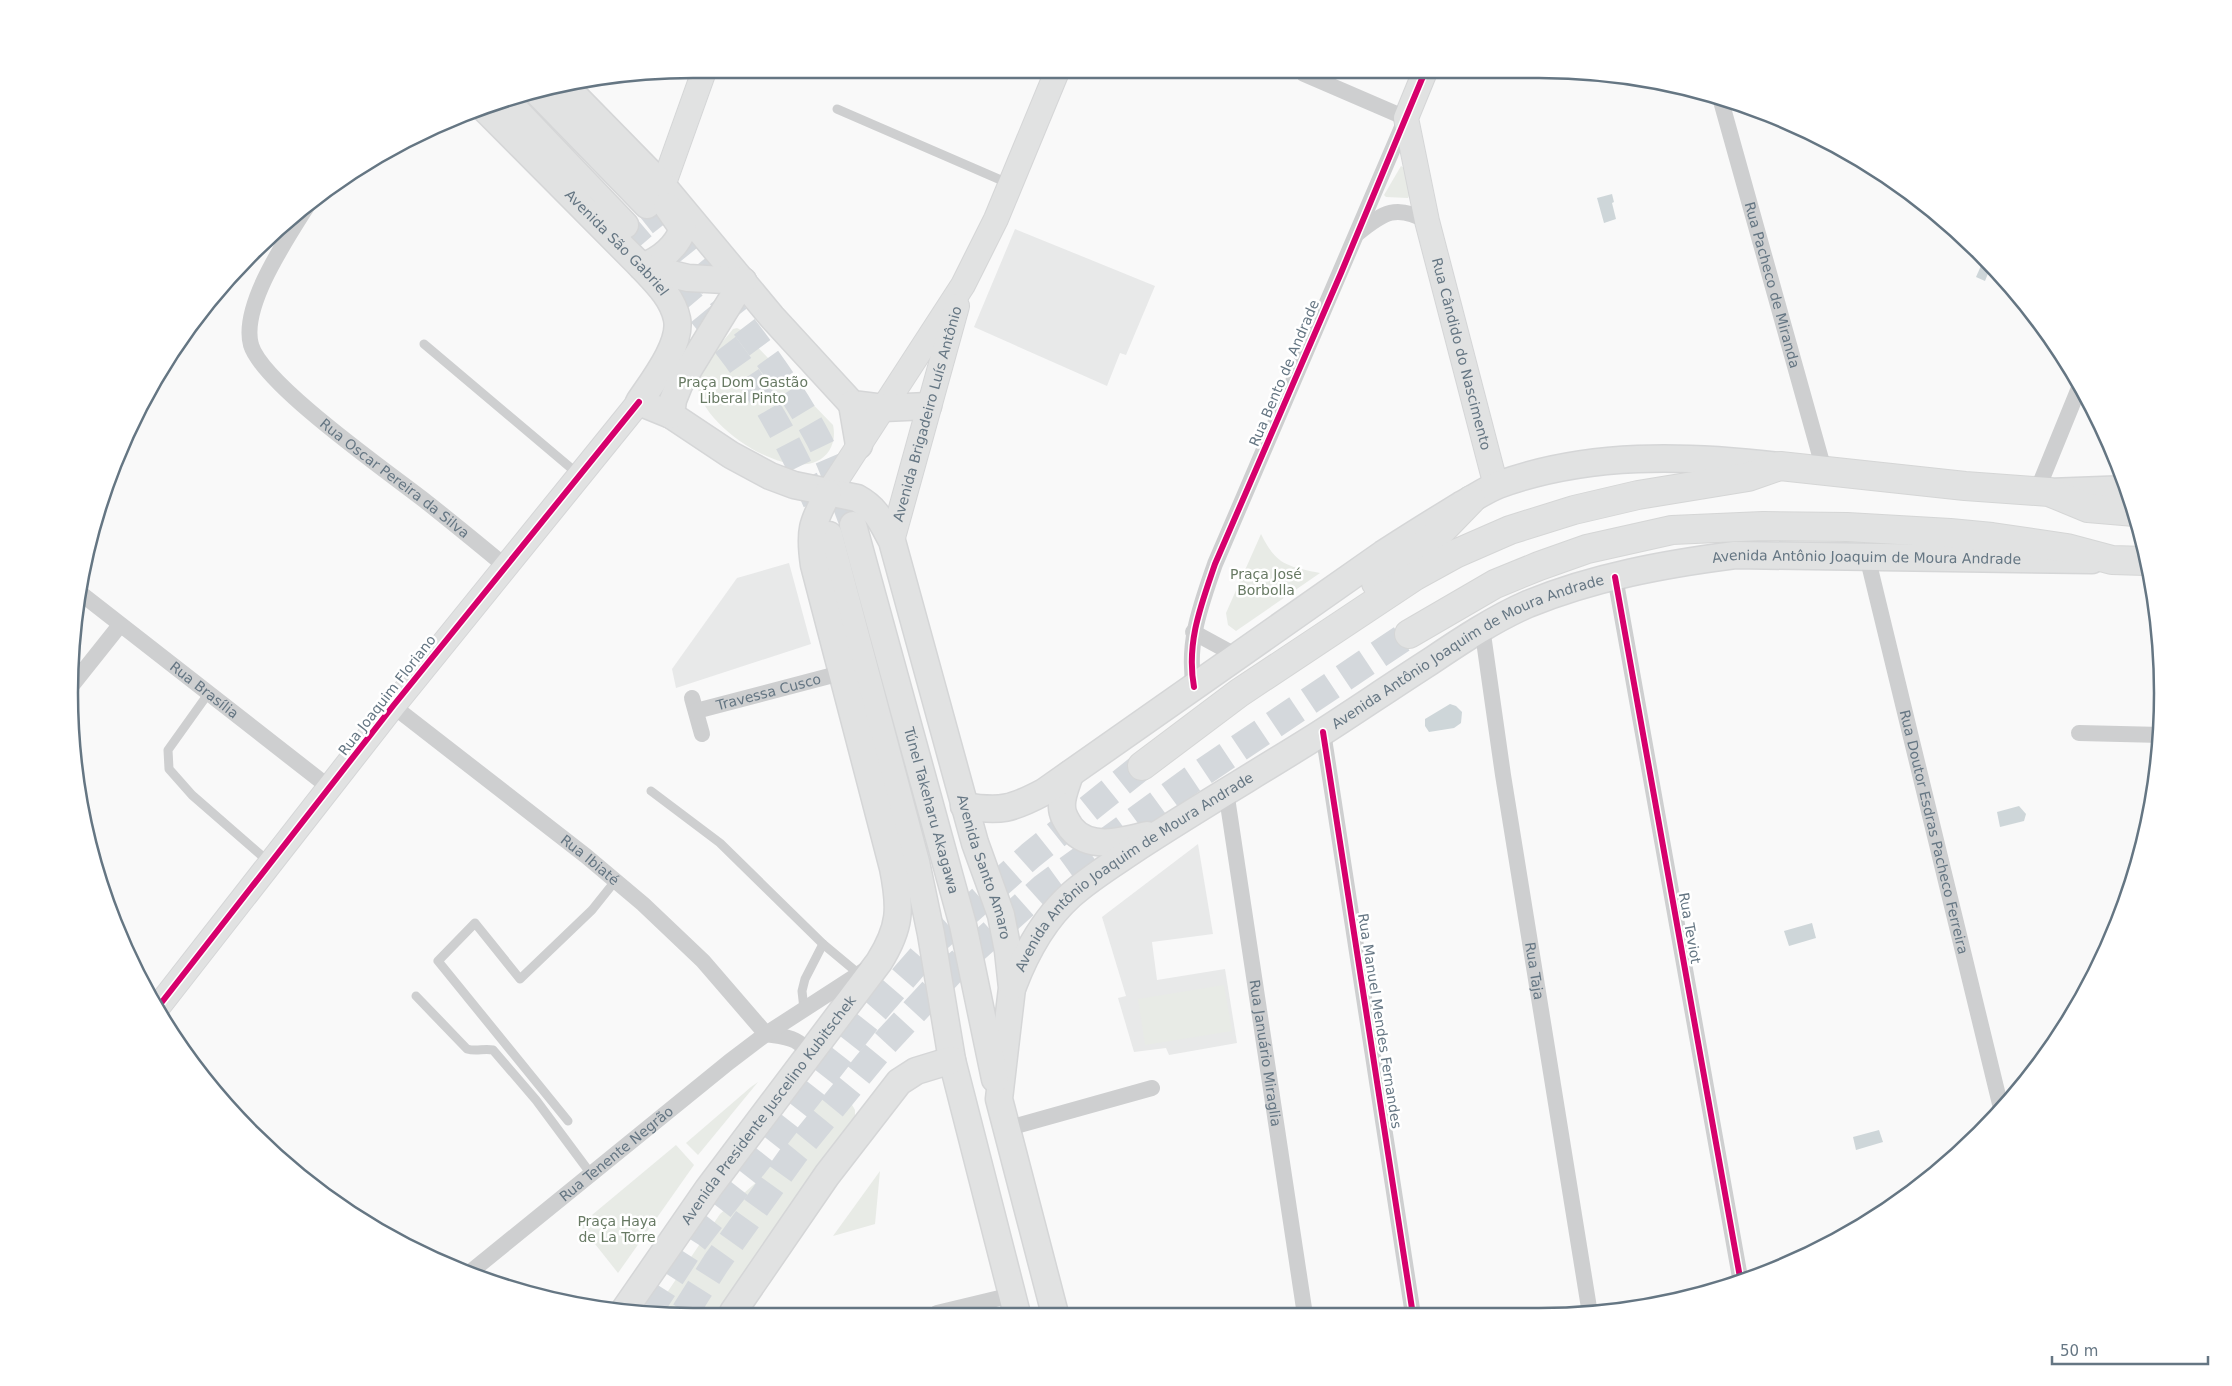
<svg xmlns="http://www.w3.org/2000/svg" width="2232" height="1386" font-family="'DejaVu Sans',sans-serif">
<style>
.built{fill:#e8e9e9}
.green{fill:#e8ebe6}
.water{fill:#ced6d9}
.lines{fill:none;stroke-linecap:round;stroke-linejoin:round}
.primary-tunnel{stroke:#d4d8dc;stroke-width:26;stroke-dasharray:26 13;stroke-linecap:butt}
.highway-tunnel{stroke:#d4d8dc;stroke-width:28;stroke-dasharray:28 14;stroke-linecap:butt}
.secondary-casing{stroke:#d5d6d7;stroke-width:26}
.primary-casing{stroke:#d5d6d7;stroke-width:29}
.highway-casing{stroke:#d5d6d6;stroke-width:30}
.lane{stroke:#cecfd0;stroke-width:9}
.street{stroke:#cecfd0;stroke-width:16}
.secondary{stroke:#e1e2e2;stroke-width:24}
.primary{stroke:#e1e2e2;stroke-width:26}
.highway{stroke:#e1e2e2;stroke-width:28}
.cycleway-casing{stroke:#fff;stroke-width:9}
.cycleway{stroke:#d6006c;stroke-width:6}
.labels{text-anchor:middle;stroke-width:5;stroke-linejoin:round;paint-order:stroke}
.street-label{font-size:14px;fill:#657683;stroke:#fff}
.park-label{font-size:14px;fill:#687a64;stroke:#fff}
.rim{fill:none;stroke:#657683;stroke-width:2.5}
</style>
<rect width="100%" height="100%" fill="#f9f9f9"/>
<g class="built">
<polygon points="1015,229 1155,286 1126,355 1120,353 1107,386 974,327"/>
<polygon points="789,563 811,644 676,688 672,669 737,578"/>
<polygon points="1198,844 1213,934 1152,942 1157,980 1225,969 1237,1043 1169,1055 1166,1048 1134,1052 1118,998 1126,996 1102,917"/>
</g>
<g class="green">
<polygon points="1401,166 1404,168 1410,194 1408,198 1386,197 1384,195"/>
<path d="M737,328l4,2 92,95c2,9 1,18 -4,26 -29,43 -133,-27 -131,-67 1,-17 24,-41 35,-55z"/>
<path d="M1261,534c15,31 26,32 59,39l-84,58 -8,-6 -2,-12z"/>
<polygon points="1224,985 1232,1031 1145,1045 1138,999"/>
<polygon points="758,1082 698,1155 686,1143 751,1087"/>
<polygon points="834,1094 848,1098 855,1110 855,1122 729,1312 654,1312 720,1214 760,1179 823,1096"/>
<polygon points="676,1145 694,1165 618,1273 580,1225"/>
<polygon points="880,1171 875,1224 833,1236"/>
</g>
<g class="water">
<polygon points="1612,194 1614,202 1612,203 1616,219 1604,223 1597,198"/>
<polygon points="1984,259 1991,266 1985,281 1976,277"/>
<polygon points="1450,704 1456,706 1462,712 1461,723 1454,728 1429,732 1425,726 1425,719"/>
<polygon points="2019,806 2026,814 2024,821 2000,827 1997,812"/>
<polygon points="1812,923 1816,938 1789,946 1784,931"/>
<polygon points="1879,1130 1883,1142 1856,1150 1853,1137"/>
</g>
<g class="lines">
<g class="primary-tunnel">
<path d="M647,205c57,73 129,153 172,235 14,27 23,57 34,85"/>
<path d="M625,225c37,44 77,87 111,134 33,46 59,95 81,146"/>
</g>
<g class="highway-tunnel">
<polyline points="648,1312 694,1241 871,1015 937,939 1031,855 1142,766"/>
<polyline points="685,1312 716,1263 794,1154 883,1045 957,965 1044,887 1191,780 1409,634"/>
</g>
<g class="secondary-casing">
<g id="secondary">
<path id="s10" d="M1424,74l-18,44 21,103 69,265"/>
<polyline points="663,186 703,74"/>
<polyline points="828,493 963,285 996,219 1056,74"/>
<path id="s11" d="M892,541l65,-235"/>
<polyline points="158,1007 393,706 639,402"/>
</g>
</g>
<g class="primary-casing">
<g id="primary">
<polyline points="564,85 663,186 772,317 852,404 884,408 928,406"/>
<polyline points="537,92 647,205"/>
<polyline points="505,99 625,225"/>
<path id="s12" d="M482,106l160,161c14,15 31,31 35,52 5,25 -24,62 -38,83l32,13 60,40 39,21 24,9 63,13c20,11 24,23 35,43l83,302 26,72 7,36 4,37 -13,111 56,215"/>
<path d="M642,267c18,-7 34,-19 41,-38l-16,-23"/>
<polyline points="642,267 688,278 743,281"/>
<polyline points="852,404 859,445"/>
<polyline points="671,415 673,400 679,385 743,281"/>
<polyline points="2049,492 2129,489"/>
<path id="s13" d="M853,525l110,400 32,154"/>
<polyline points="829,535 916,862 931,934 952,1060 1017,1314"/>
<path d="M1070,774c-3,10 -9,22 -8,33 0,8 5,15 9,21 18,23 52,13 76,7"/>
<path d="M964,806c37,6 48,3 80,-14l339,-238c26,-17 52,-33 78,-49 12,-6 24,-15 37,-20 90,-33 188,-30 282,-19"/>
<path id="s14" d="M1013,986c13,-34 30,-66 58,-91 20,-18 45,-33 67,-48 58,-38 118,-73 177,-110 39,-25 77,-51 116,-76 31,-21 63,-42 97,-57 66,-27 137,-40 207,-49l357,5"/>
<path id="s15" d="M623,1312l85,-123 171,-227c22,-35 22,-54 14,-94l-79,-303c-5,-34 -2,-42 14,-72"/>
<polyline points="733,1312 827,1175 899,1082 916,1071 952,1060"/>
</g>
</g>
<g class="highway-casing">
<g id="highway">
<polyline points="1376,583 1440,532 1471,500"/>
<polyline points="1409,634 1495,584 1539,566 1587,549 1672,530 1763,526 1847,527 1950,533 1992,537 2067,548 2112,560 2146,561"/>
<polyline points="1142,766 1239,693 1415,576 1455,554 1510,530 1574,510 1638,495 1748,477 1780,466 1965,486 2049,492 2088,508 2135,512"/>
</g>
</g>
<g class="lane">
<polyline points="837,109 1010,184"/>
<polyline points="424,344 578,474"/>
<polyline points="208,694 168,750 169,769 192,795 270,863"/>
<polyline points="651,791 720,843 823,944 859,974"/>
<path d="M416,996l51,53c10,3 16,-1 26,1l43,50 55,74"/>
<polyline points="804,1009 802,991 805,979 823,944"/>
<polyline points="568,1121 438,961 475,923 520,979 592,910 616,880"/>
</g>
<g class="street">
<path id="s1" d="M1721,101l103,369"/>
<path id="s2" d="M311,200c-21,34 -71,105 -60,145 12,40 140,129 178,159 25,20 51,41 76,62"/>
<path d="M1358,233c26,-21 38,-29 69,-12"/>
<polyline points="2037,491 2081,383"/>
<path id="s3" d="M1867,556l134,552"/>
<polyline points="1615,577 1741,1283"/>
<path id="s4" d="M79,592l251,196"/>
<path id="s5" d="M1482,627l21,148 87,539"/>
<polyline points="1193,632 1237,656"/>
<path d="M1194,687c-8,-44 7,-82 21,-123l191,-446 -102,-44"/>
<polyline points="69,689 120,625"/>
<polyline points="692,698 702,734"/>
<path id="s6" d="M393,706l193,150 57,48 60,57 63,73"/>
<path id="s7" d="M696,711l145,-38"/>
<polyline points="1323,732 1413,1315"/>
<polyline points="2079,733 2162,735"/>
<path id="s8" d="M1226,791l79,524"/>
<path d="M766,1034c18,3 39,3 41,25"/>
<polyline points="1005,1129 1152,1088"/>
<path id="s9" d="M468,1274l261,-212 37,-28 99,-64"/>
<polyline points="937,1313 1012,1295"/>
</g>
<use href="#secondary" class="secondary"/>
<use href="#primary" class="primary"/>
<use href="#highway" class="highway"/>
<g class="cycleway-casing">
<g id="cycleway">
<polyline points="1615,577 1741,1283"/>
<path d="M1194,687c-8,-44 7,-82 21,-123l126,-291 83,-199"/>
<polyline points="1323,732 1413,1315"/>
<polyline points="158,1007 393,706 639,402"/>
</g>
</g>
<use href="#cycleway" class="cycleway"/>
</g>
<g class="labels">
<g class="street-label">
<text dy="5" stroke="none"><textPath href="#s12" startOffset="192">Avenida São Gabriel</textPath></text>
<text dy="5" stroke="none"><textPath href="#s1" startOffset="191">Rua Pacheco de Miranda</textPath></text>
<text dy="5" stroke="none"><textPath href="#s10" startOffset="290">Rua Cândido do Nascimento</textPath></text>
<text transform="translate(1284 373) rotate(-67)" y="5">Rua Bento de Andrade</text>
<text dy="5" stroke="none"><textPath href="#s11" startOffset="132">Avenida Brigadeiro Luís Antônio</textPath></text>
<text dy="5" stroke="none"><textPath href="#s2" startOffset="358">Rua Oscar Pereira da Silva</textPath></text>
<text dy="5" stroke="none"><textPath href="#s14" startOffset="996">Avenida Antônio Joaquim de Moura Andrade</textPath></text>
<text dy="5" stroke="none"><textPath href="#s14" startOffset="576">Avenida Antônio Joaquim de Moura Andrade</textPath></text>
<text dy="5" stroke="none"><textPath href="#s4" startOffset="159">Rua Brasília</textPath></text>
<text dy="5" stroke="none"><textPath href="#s7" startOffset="75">Travessa Cusco</textPath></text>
<text transform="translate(387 695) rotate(-52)" y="5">Rua Joaquim Floriano</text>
<text dy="5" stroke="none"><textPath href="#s13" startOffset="296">Túnel Takeharu Akagawa</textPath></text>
<text dy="5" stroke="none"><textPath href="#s3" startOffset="284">Rua Doutor Esdras Pacheco Ferreira</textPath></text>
<text dy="5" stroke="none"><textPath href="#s6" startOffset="250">Rua Ibiaté</textPath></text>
<text dy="5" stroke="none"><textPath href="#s12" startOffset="1020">Avenida Santo Amaro</textPath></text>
<text dy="5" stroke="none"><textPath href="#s14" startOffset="171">Avenida Antônio Joaquim de Moura Andrade</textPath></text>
<text transform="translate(1690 928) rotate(80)" y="5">Rua Teviot</text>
<text dy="5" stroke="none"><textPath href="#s5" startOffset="348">Rua Taja</textPath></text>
<text transform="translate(1380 1021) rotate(81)" y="5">Rua Manuel Mendes Fernandes</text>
<text dy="5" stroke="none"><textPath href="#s8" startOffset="265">Rua Januário Miraglia</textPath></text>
<text dy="5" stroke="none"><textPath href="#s15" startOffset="249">Avenida Presidente Juscelino Kubitschek</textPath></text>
<text dy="5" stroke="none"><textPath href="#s9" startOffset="191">Rua Tenente Negrão</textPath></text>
</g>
<g class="park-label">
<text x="743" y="387">Praça Dom Gastão<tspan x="743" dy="16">Liberal Pinto</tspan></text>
<text x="1266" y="579">Praça José<tspan x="1266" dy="16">Borbolla</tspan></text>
<text x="617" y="1226">Praça Haya<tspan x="617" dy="16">de La Torre</tspan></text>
</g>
</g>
<path d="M0 0H2232V1386H0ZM693 78H1539A615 615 0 0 1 2154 693V693A615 615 0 0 1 1539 1308H693A615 615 0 0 1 78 693V693A615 615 0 0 1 693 78Z" fill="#fff" fill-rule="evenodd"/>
<path class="rim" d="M693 78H1539A615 615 0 0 1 2154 693V693A615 615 0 0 1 1539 1308H693A615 615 0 0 1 78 693V693A615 615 0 0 1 693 78Z"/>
<path d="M2052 1356v8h156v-8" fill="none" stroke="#657683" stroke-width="2.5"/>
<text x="2060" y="1356" font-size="15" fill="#657683" stroke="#ffffff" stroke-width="4" paint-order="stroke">50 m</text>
</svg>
